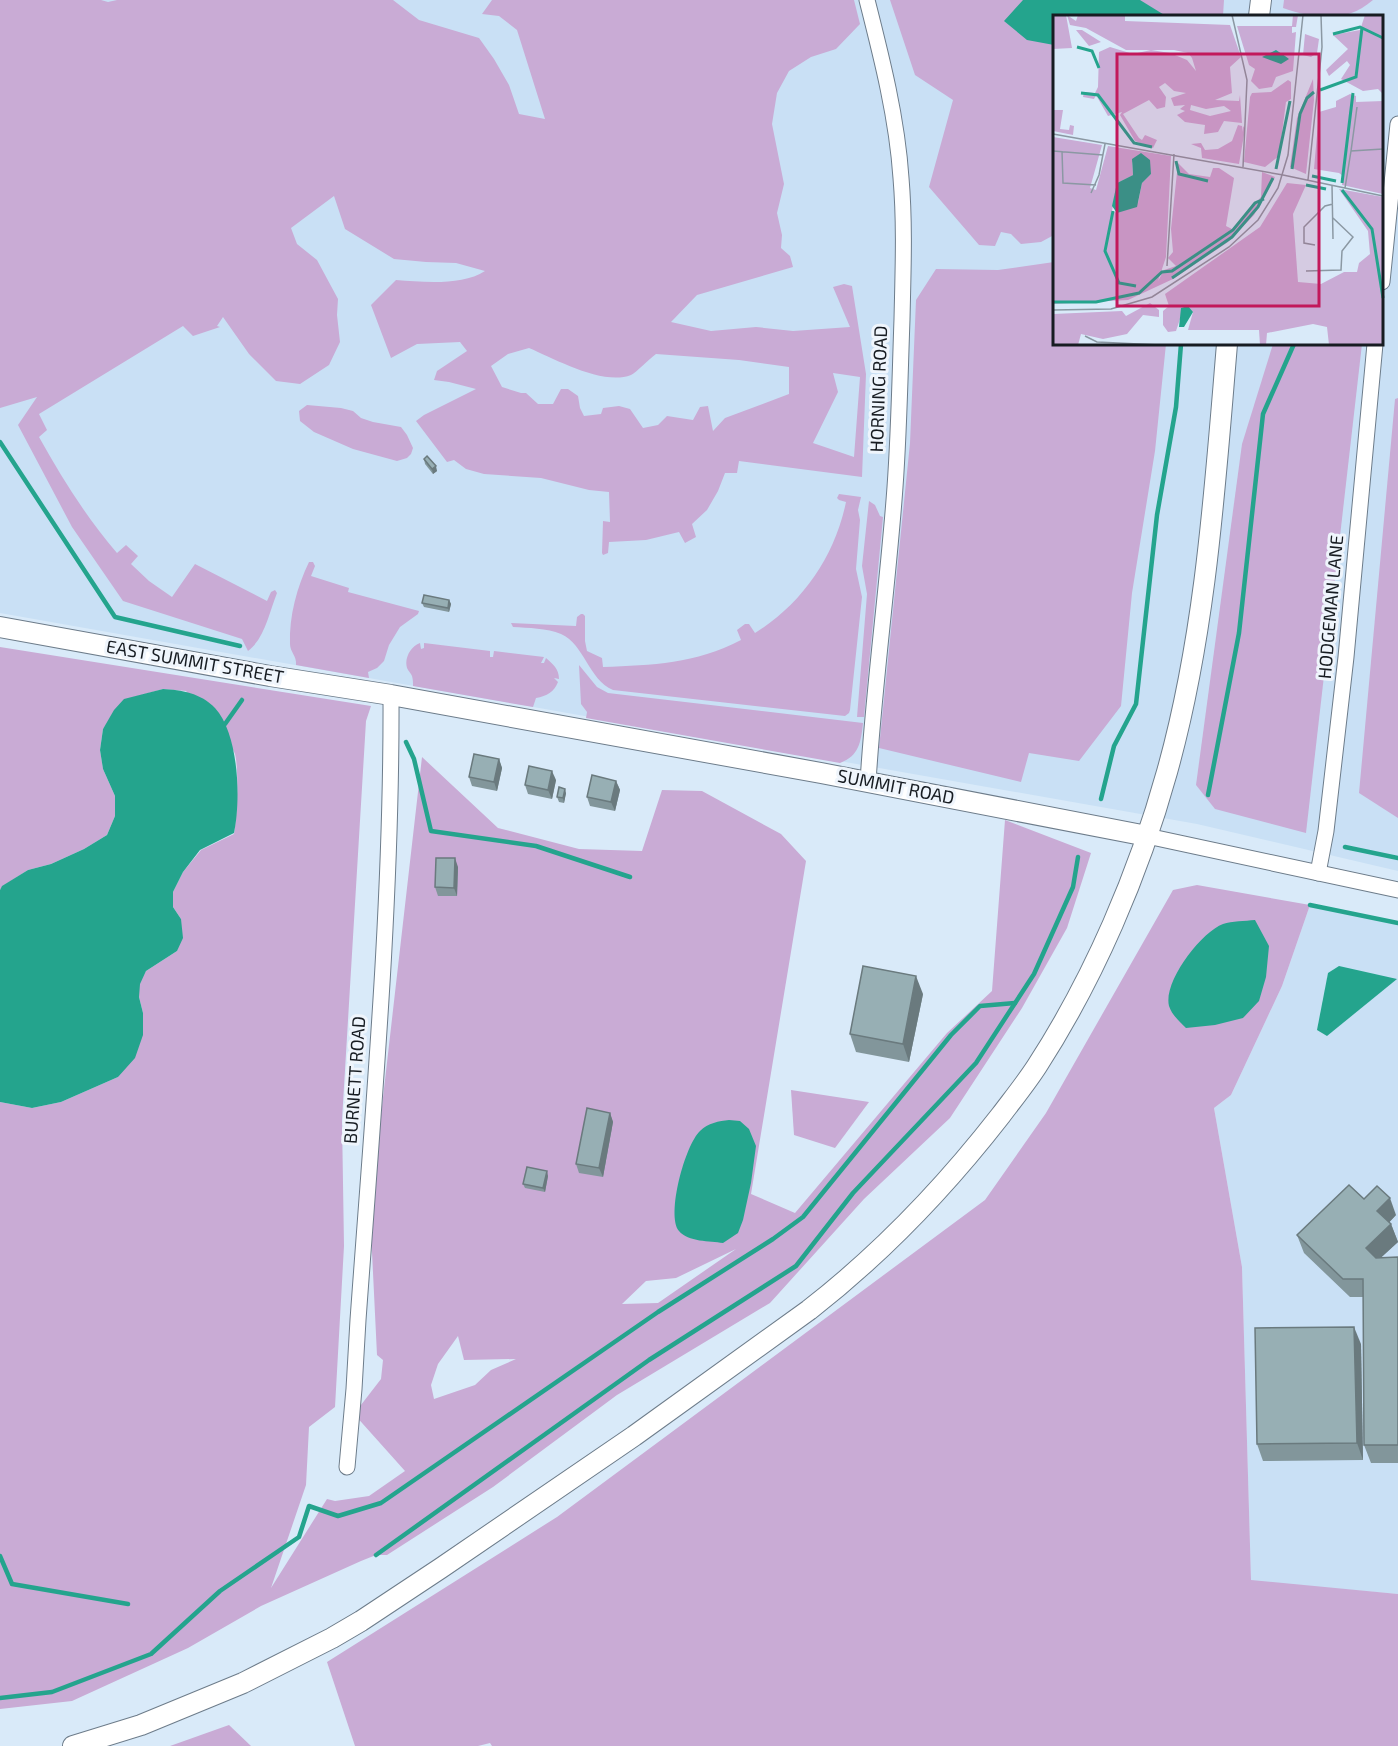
<svg xmlns="http://www.w3.org/2000/svg" width="1398" height="1746" font-family="'Exo 2',sans-serif">
<style>
.built{fill:#c9e0f5;fill-rule:evenodd}
.green{fill:#c9abd5;fill-rule:evenodd}
.water{fill:#24a48d}
.lines{fill:none;stroke-linecap:round;stroke-linejoin:round}
.stream{stroke:#24a48d;stroke-width:4.5}
.minor-casing{stroke:#6d7c8a;stroke-width:17}
.major-casing{stroke:#6d7c8a;stroke-width:22}
.minor{stroke:#fff;stroke-width:15}
.major{stroke:#fff;stroke-width:20}
.wall{fill:#82969b}
.shaded-wall{fill:#6a7a7e}
.building{fill:#97afb4;stroke:#6a7a7e;stroke-width:1.5}
.labels{text-anchor:middle;stroke-width:6;stroke-linejoin:round;paint-order:stroke}
.street-label{font-size:18px;fill:#171c22;stroke:#eff5fc}
.inset-river{fill:none;stroke:#24a48d;stroke-width:3}
.inset-road{fill:none;stroke:#8b98a3;stroke-width:1.5}
.view{fill:#c2185b;fill-opacity:0.15;stroke:#c2185b;stroke-width:3}
.inset-edge{fill:none;stroke:#171c22;stroke-width:3}
</style>
<rect width="100%" height="100%" fill="#d9eaf9"/>
<g class="built">
<path d="M0,0h1398v871l-201,-47 -1197,-211zM1054,16h328v328h-328z"/>
<polygon points="1310,905 1398,923 1398,1594 1251,1581 1242,1267 1214,1108 1231,1095 1282,986"/>
</g>
<g class="green">
<path d="M0,0h101l7,2 9,-2h276l26,20 60,18 15,21 15,26 10,29 26,5 -28,-89 -18,-14 -17,-2 10,-14h362l6,24 -24,25 -25,8 -22,14 -12,22 -5,31 12,60 -7,29 5,22 -1,13 9,8 3,11 -96,28 -26,27 40,9 45,-4 37,4 57,-4 -17,-40 11,-3 8,2 14,88 -4,103 -123,-16 -2,12h-12l-7,18 -11,19 -15,14 4,13 -11,6 -6,-11 -33,8 -37,2 -1,11 -5,2 -1,-2 1,-32 7,1 -1,-30 -20,-2 -48,-12 -57,-4 -18,-5 -12,-9 -7,2 -31,-41 8,-6 52,-26 -27,-7 -15,-2 3,-9 30,-20 -7,-9 -43,2 -26,14 -20,-53 25,-25c27,2 66,6 89,-9l-29,-8 -30,-1 -32,-3 -49,-30 -11,-33 -43,32 6,16 20,16 21,39 -1,16 3,27 -11,23 -29,19 -24,-3 -27,-27 -26,-37 -6,9 3,1 -27,9 -10,-10 -144,88 8,16 -8,7c23,41 47,80 78,116l9,-8 12,11 -7,8 18,17 23,16 23,-33 72,37 4,-9 4,-2 2,3c-8,20 -12,45 -29,58l-6,-12 -119,-38 -51,-74 -54,-102 19,-28 -37,11zM529,348c26,11 74,38 102,27 6,-3 18,-16 25,-21l83,6 50,7v27l-64,24 -12,13 -5,-25 -8,1 -7,13 -26,-4 -9,9 -15,3 -13,-19 -11,-3 -16,2 -2,6 -17,2 -4,-8 -2,-12 -10,-7h-7l-8,15h-15l-12,-11h-5l-19,-6 -11,-21 17,-12zM833,373l27,4 -6,80 -41,-14 25,-51z"/>
<polygon points="890,0 1224,0 1223,16 1054,16 1054,235 1041,242 1021,244 1011,234 1001,232 995,246 979,245 929,187 953,100 915,75"/>
<path d="M1284,0h89c-28,24 -57,19 -90,8z"/>
<polygon points="1054,262 1054,344 1166,344 1155,451 1132,593 1121,706 1079,761 1029,753 1021,782 879,748 910,443 916,300 936,269 998,270"/>
<polygon points="1273,344 1362,344 1306,833 1215,809 1196,785 1242,444"/>
<polygon points="1398,398 1398,818 1359,793 1395,399"/>
<polygon points="307,405 341,408 353,411 361,418 373,422 401,427 407,435 413,448 411,454 407,458 397,461 353,449 314,432 300,421 299,411"/>
<path d="M839,494l22,3 -3,13 2,10 -4,49 6,28 -12,113 -1,3 -4,3 -232,-26c-25,-11 -28,-45 -52,-56 -14,-6 -33,-6 -48,-7l-2,-4 65,3 1,-9 4,-3h2l2,2v25l2,10 15,7 1,9c50,-2 92,-3 138,-27l-4,-10 8,-6h4l6,9c47,-29 80,-77 91,-131l-7,-2 -2,-2z"/>
<polygon points="869,501 875,505 880,516 883,517 864,717 857,717 867,594 862,566"/>
<path d="M309,562h4l2,4 -4,10 38,12 -1,4 71,19 -1,3 -18,13 -11,18 -5,16 -7,7 -9,4 1,6 -73,-13c1,-9 -6,-13 -6,-21 -1,-28 7,-57 19,-82z"/>
<path d="M420,643l1,6 3,-1v-5l66,8v6h3l1,-6 50,6 -3,6h3l2,-5c7,6 13,11 13,21l-5,-1 4,4c-4,10 -11,14 -22,16l-3,9 -120,-21c0,-3 0,-7 -1,-10 -1,-3 -4,-5 -5,-8 -3,-10 4,-22 13,-25z"/>
<path d="M0,647l371,59 -5,15 -24,399 2,126 -9,161 -26,20 -3,58 -35,103 56,-89 8,2 34,-5 36,-25 -51,-57 27,-35 2,-19 -6,-5 -7,-144 52,-454 76,71 81,21 63,2 20,-61 40,1 79,43 25,27 -55,333 44,19 152,-180 45,-42 13,-171 86,33 -24,75 -45,80 -72,110 -86,81 -94,104 -153,92 -124,92 -106,68h-11l-15,6 -100,45 -73,42 -116,53 -72,8v-607l32,6 29,-6 57,-25 25,-64 -4,-16v-13l7,-13 31,-20 4,-32 -8,-12v-15l10,-20 18,-22 33,-16c3,-16 5,-65 1,-80 -2,-9 -41,-53 -49,-63l-23,-2 -39,11 -21,29 -3,21 3,19 12,27v20l-8,19 -23,14 -33,15 -23,6 -25,16 -3,4zM736,1249l-78,54 -36,1 24,-23 30,-3zM458,1336l6,24 52,-1 -25,11 -16,15 -41,14 -3,-14 7,-21z"/>
<path d="M579,665l18,22 11,6 255,30c-2,19 -4,33 -23,40l-254,-45 1,-6 -6,-8z"/>
<polygon points="1197,885 1310,905 1282,986 1231,1095 1214,1108 1242,1267 1251,1580 1398,1594 1398,1746 492,1746 490,1743 478,1746 355,1746 327,1662 557,1517 985,1200 1046,1113 1173,890"/>
<polygon points="791,1090 869,1102 835,1148 794,1135"/>
<polygon points="229,1725 251,1746 170,1746"/>
</g>
<g class="water">
<polygon points="1023,0 1140,0 1166,16 1054,16 1054,45 1027,40 1004,21"/>
<path d="M163,689c18,1 38,4 52,19 24,26 26,92 19,125l-34,17 -17,22 -10,20v15l8,12 2,19 -6,13 -31,20 -6,13 -1,13 4,16v22l-8,23 -17,19 -57,25 -29,6 -32,-6v-212l2,-4 26,-16 23,-6 33,-15 23,-14 8,-19v-20l-12,-27 -3,-19 3,-21 11,-19 10,-11z"/>
<path d="M1255,920l14,26 -3,31 -7,24 -16,17 -28,7 -29,3c-7,-7 -14,-13 -17,-22 -6,-24 32,-74 54,-82 9,-3 22,-3 32,-4z"/>
<polygon points="1339,966 1397,979 1327,1036 1317,1030 1328,973"/>
<path d="M729,1120l11,1 9,8 7,17 -5,37 -8,37 -5,13 -15,10c-13,-2 -35,-1 -44,-12 -13,-16 6,-86 21,-100 8,-8 19,-10 29,-11z"/>
</g>
<g class="lines">
<g class="stream">
<polyline points="0,442 115,617 240,646"/>
<polyline points="225,724 242,700"/>
<polyline points="406,742 414,759 431,831 536,846 630,877"/>
<polyline points="1208,795 1239,633 1263,414 1294,344"/>
<polyline points="1101,799 1114,746 1136,704 1157,515 1176,407 1181,344"/>
<polyline points="1345,847 1398,858"/>
<polyline points="1310,905 1398,923"/>
<polyline points="376,1555 649,1360 796,1266 853,1193 976,1063 1034,974 1073,887 1078,857"/>
<polyline points="0,1556 12,1584 128,1604"/>
<polyline points="0,1698 52,1692 151,1654 220,1591 299,1537 309,1506 338,1516 381,1503 658,1312 773,1239 803,1217 951,1035 980,1006 1015,1003"/>
</g>
<g class="minor-casing">
<g id="minor">
<path d="M867,0c15,59 30,118 34,178 4,47 2,94 1,141 -2,56 -3,113 -7,168 -7,99 -21,196 -27,295"/>
<polyline points="1382,282 1398,124"/>
<polyline points="1147,836 1398,890"/>
<polyline points="1318,873 1326,831 1346,657 1375,344"/>
<path d="M347,1467l7,-78 4,-69c15,-208 34,-416 33,-625"/>
</g>
</g>
<g class="major-casing">
<g id="major">
<polyline points="1259,16 1261,0"/>
<polyline points="0,627 270,676 391,695 821,773 1147,836"/>
<path d="M73,1746l68,-21 102,-42 89,-45 29,-17 80,-53 193,-132 175,-126c72,-56 136,-123 192,-195 12,-16 25,-32 36,-49 57,-88 102,-193 130,-294 39,-139 48,-286 60,-428"/>
</g>
</g>
<use href="#minor" class="minor"/>
<use href="#major" class="major"/>
</g>
<g class="wall">
<polygon points="424,459 437,471 433,474 425,464"/>
<polygon points="449,600 451,604 449,612 424,607 422,603"/>
<polygon points="499,759 502,768 497,791 472,786 469,777"/>
<polygon points="556,780 552,799 528,794 525,785"/>
<polygon points="616,781 620,790 615,811 590,806 587,797"/>
<polygon points="566,793 564,803 559,802 557,797"/>
<polygon points="458,867 457,896 438,896 435,887"/>
<polygon points="923,994 909,1062 856,1052 850,1034"/>
<polygon points="610,1113 613,1122 603,1177 579,1173 576,1164"/>
<polygon points="548,1176 545,1192 525,1188 523,1184"/>
<polygon points="1396,1215 1389,1222 1391,1224 1398,1242 1381,1257 1398,1257 1398,1463 1371,1463 1364,1445 1363,1297 1350,1297 1304,1253 1297,1235"/>
<polygon points="1361,1344 1363,1460 1263,1461 1257,1444"/>
</g>
<g class="shaded-wall">
<polygon points="436,466 437,471 433,474 432,469"/>
<polygon points="449,600 451,604 449,612 448,608"/>
<polygon points="499,759 502,768 497,791 494,782"/>
<polygon points="552,771 556,780 552,799 548,790"/>
<polygon points="616,781 620,790 615,811 611,802"/>
<polygon points="565,789 566,793 564,803 563,798"/>
<polygon points="455,858 458,867 457,896 454,888"/>
<polygon points="916,976 923,994 909,1062 903,1044"/>
<polygon points="610,1113 613,1122 603,1177 599,1168"/>
<polygon points="547,1171 548,1176 545,1192 543,1188"/>
<polygon points="1390,1198 1396,1215 1384,1228 1377,1211"/>
<polygon points="1391,1224 1398,1242 1372,1266 1366,1248"/>
<polygon points="1354,1327 1361,1344 1363,1460 1357,1443"/>
</g>
<g class="building">
<polygon points="427,456 436,466 432,469 424,459"/>
<polygon points="424,595 449,600 448,608 422,603"/>
<polygon points="474,754 499,759 494,782 469,777"/>
<polygon points="529,766 552,771 548,790 525,785"/>
<polygon points="592,775 616,781 611,802 587,797"/>
<polygon points="559,787 565,789 563,798 557,797"/>
<polygon points="436,858 455,858 454,888 435,887"/>
<polygon points="863,966 916,976 903,1044 850,1034"/>
<polygon points="587,1108 610,1113 599,1168 576,1164"/>
<polygon points="527,1167 547,1171 543,1188 523,1184"/>
<polygon points="1349,1185 1364,1199 1377,1186 1390,1198 1377,1211 1391,1224 1366,1248 1376,1258 1398,1257 1398,1445 1364,1445 1363,1279 1343,1279 1297,1235"/>
<polygon points="1354,1327 1357,1443 1257,1444 1255,1328"/>
</g>
<g class="labels">
<g class="street-label">
<text transform="translate(879 389) rotate(-88)" y="6">HORNING ROAD</text>
<text transform="translate(1331 607) rotate(-85)" y="6">HODGEMAN LANE</text>
<text transform="translate(195 662) rotate(10)" y="6">EAST SUMMIT STREET</text>
<text transform="translate(896 787) rotate(11)" y="6">SUMMIT ROAD</text>
<text transform="translate(355 1080) rotate(-86)" y="6">BURNETT ROAD</text>
</g>
</g>
<g transform="translate(1053 15)">
<rect width="330" height="330" fill="#d9eaf9"/>
<path d="M0,0h13l6,33 -19,1zM14,0l9,6 2,-6h47v6l105,4 11,32 -11,10 2,26 -17,7 24,1 1,-6 2,28 -18,-2 -6,11 -14,2 1,-9 -20,-3 -8,-7 8,-4 -5,-2 5,-4 -11,1 -3,-8 15,-5 -12,-2 -9,-8 -6,4 7,10 -1,10 -8,2 -8,-9 -26,14 16,24 3,2 3,-5 12,5 -4,8 -18,-7 -15,-26 2,-3 -14,4 -12,-21 -2,4 -11,-2 1,-5 11,1 3,-6 1,-35 11,-5 23,7 18,-4 19,3 17,7 9,11 -4,-13 -4,-5 -14,-3h-48l-40,-22 -16,-3zM138,90l15,4 18,-3 7,5 -21,5 -20,-6zM240,0h5l-2,12h-4v6l4,-1 -3,39 -17,6 -4,10 -13,2 -8,-8 4,-12 -6,-4 -12,-39h55zM312,0h18v79l-5,-5 -15,2 -22,-12 9,-14 -3,-4 -18,15 -3,-6 22,-21 -15,-14 27,-5zM23,15h6l19,12 -12,4zM252,19l14,5 -2,14 -6,4 -8,-2zM260,64l1,21 -8,74 -16,-7 7,-49zM235,65l3,2v17l-5,3 -7,54 -14,11 -21,-5 6,-65 2,-4 19,-1zM297,79l6,2v6l27,-1v93l-41,-9 1,-9 -4,-3 -25,-4 5,-57 17,-5v-6zM0,95h10l-3,19 9,1 1,-5 4,1 -1,9 -20,-4zM185,110l4,1v6l1,-6 2,3 -6,35 -37,-6 -1,-10 -10,-4 10,-1 4,7 13,-1 14,-8zM0,122l49,8 -12,43 6,2 12,-44 63,10 -5,101 -8,24 6,-11 12,-4 -8,-8 5,-6 -2,-23 7,-66 11,11 21,3 3,-9h6l15,10 -8,48 6,3 29,-32 1,-25 13,5 -21,38 -26,27 -55,37 -45,21 -75,4zM79,147l19,12 -9,9 -4,20 -21,10 -5,-2 5,-28 16,-8zM234,168l19,2 -13,29 5,68 23,2 23,-12h13l2,-9 11,-9 -2,-23 -29,-42 44,8v148h-54l-2,-18 -14,-3 -46,9 -1,12h-6l-1,-15h-71l5,-18 -12,4 -5,15 -8,1 -5,-7v-14l6,-5 -4,-12 95,-67zM97,288l9,7v7l-16,-2 -16,19 -24,5 -22,-5 -3,11h-25v-31l69,-3 4,5z" fill="#c9abd5" fill-rule="evenodd"/>
<path d="M223,35l9,6 4,3 -8,5 -19,-7zM88,138l9,7 1,14 -9,9 -5,24 -20,6 -5,-7 5,-23 16,-8 -1,-16zM135,291l5,6 -9,15h-5l2,-19z" fill="#24a48d"/>
<path class="inset-river" d="M280,19l27,-7 23,11M24,32l15,4 7,17M267,75l36,-13 6,-49M28,78l17,2 36,48 18,4M123,146l3,13 29,7M223,154l14,-68M239,154l8,-55 7,-16 7,-6M259,161l24,5M289,168l11,-90M253,170l20,4M289,175l30,39 11,69M60,196l-8,40 14,32 17,3M119,263l60,-41 26,-30 15,-29M0,287h43l43,-9 23,-21 10,-1 61,-41 22,-27 9,-4"/>
<path class="inset-road" d="M179,0l15,65 -4,87M0,119l230,41M0,136l50,4M9,136l1,32 33,2M298,136l6,-44M230,160l100,21M255,165l14,-133 -1,-32M279,170l1,54M292,173l6,-37 32,-2M38,178l8,-18 6,-31M262,230l-11,-2v-16l21,-21 8,-2M114,251l7,-112M253,256l35,-1 1,-19 11,-14 -20,-19M0,295l58,-1 41,-12 77,-50 29,-27 20,-32 10,-33 15,-140M32,321l12,6 63,3"/>
<path class="view" d="M64,39h202v252h-202z"/>
<rect width="330" height="330" class="inset-edge"/>
</g>
</svg>
